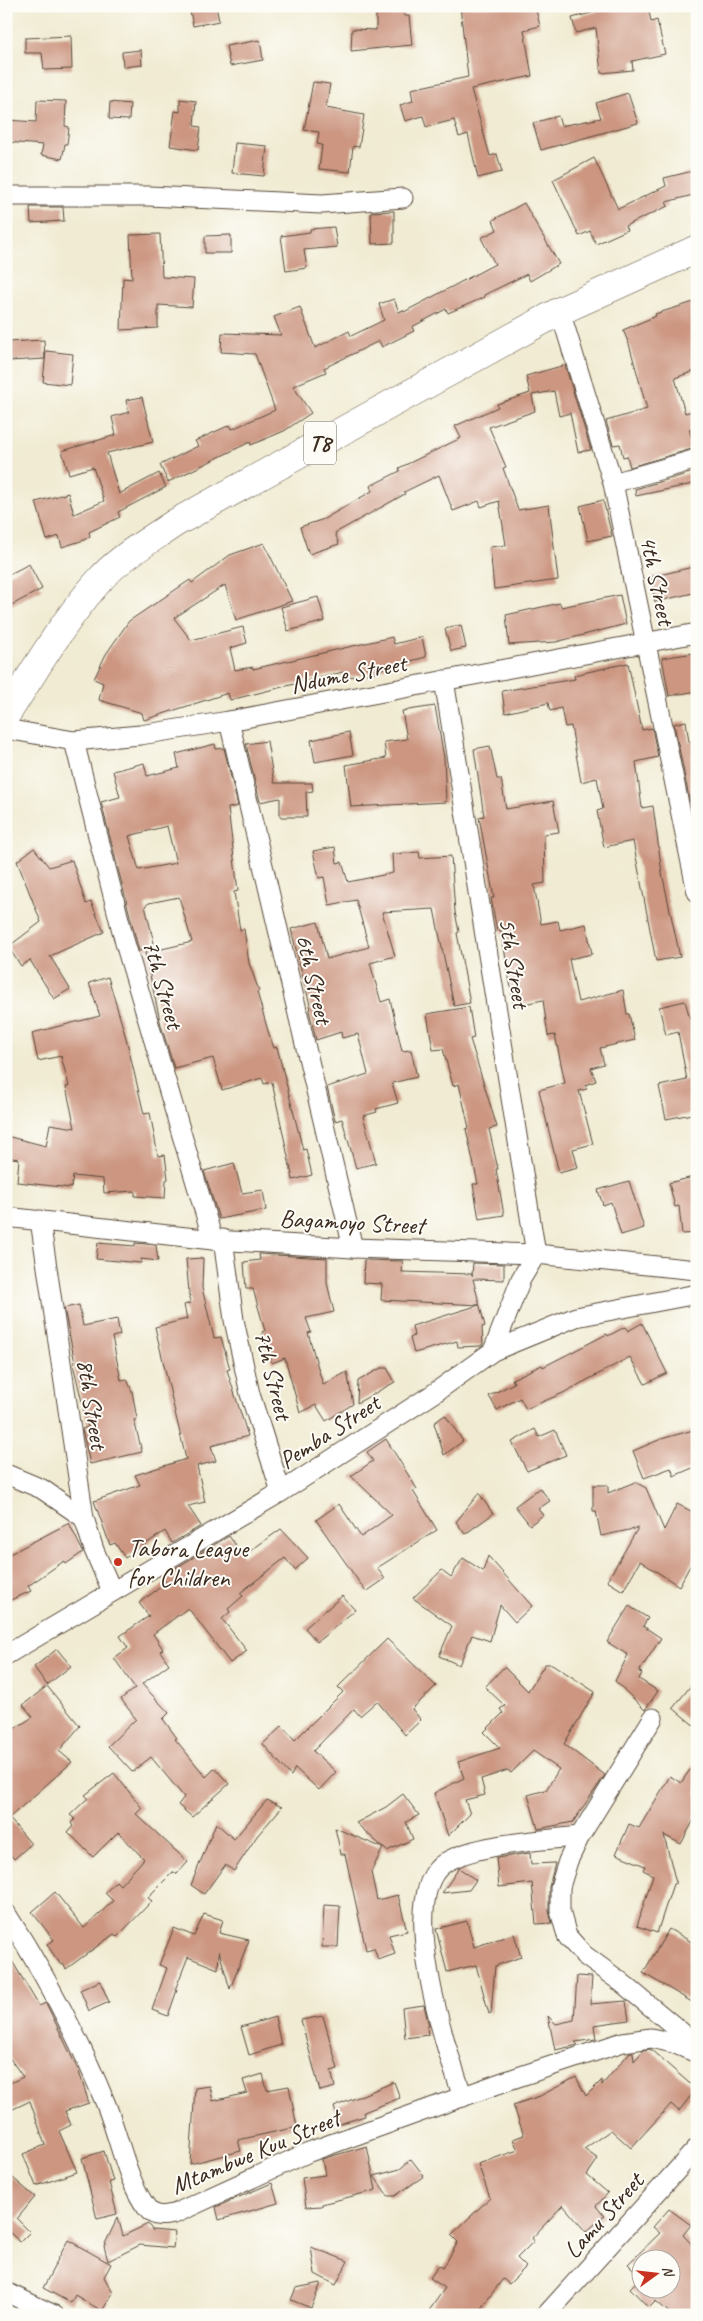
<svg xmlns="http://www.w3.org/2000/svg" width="703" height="2321" font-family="Caveat,sans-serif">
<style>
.building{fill:#cc9681;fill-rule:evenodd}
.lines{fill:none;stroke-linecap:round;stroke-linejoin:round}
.minor-casing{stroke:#564739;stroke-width:21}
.trunk-casing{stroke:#564739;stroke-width:29}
.minor{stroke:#fff;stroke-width:19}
.trunk{stroke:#fff;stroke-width:28}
.poi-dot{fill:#c8321e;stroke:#fdfcf7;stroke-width:2}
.labels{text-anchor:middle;stroke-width:4;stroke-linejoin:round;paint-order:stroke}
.shield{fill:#fdfcf7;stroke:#75695f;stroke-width:1}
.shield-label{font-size:24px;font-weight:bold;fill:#3b2a1e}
.street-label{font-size:25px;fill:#3b2a1e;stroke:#fdfcf7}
.poi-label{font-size:25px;fill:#3b2a1e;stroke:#fdfcf7;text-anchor:start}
</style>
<rect width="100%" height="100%" fill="#fdfcf7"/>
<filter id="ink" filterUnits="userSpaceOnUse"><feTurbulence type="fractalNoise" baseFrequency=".02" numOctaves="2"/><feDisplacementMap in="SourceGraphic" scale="10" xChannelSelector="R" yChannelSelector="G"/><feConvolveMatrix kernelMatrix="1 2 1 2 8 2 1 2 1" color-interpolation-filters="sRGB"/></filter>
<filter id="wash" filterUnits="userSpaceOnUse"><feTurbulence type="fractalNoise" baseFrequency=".0096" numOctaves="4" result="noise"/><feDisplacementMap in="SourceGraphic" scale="20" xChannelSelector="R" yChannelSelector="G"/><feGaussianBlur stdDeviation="1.12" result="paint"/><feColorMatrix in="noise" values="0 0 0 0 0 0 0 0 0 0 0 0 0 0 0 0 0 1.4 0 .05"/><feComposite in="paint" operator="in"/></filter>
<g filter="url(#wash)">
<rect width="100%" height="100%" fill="#f0ebd2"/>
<g id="blocks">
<g class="building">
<polygon points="189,6 216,6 219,21 193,26"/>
<polygon points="376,6 403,6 404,16 409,16 412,45 351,51 352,29 376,30"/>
<polygon points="460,6 535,6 540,26 524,30 532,76 471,89 490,156 497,154 502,172 478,178 468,134 459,137 454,120 426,127 423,116 405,121 400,105 413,101 411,89 468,77"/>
<polygon points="606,6 648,6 651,22 657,20 665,54 632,61 633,70 601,73 596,28 576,33 572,18 606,9"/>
<polygon points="71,36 72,69 44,70 42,53 25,53 25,38"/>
<polygon points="260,40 263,60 230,66 226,46"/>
<polygon points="141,50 142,65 123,67 122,52"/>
<polygon points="313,82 330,84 326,108 364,115 359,147 353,146 350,172 319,169 322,145 317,144 319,132 304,130"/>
<polygon points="628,93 638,123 541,150 533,123 558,116 561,126 601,118 596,103"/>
<polygon points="180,99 196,101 194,126 201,127 198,150 170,146 175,111 180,112"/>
<polygon points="37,100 66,101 65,126 69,127 67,144 65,144 62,159 41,155 43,145 6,142 6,120 36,122"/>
<polygon points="110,102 130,104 129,120 109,119"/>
<polygon points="235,143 267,146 264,176 232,173"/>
<polygon points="594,158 618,209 666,186 664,178 697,170 697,194 666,202 668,206 625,226 627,230 596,244 590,231 579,236 553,180"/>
<polygon points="524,203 559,264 530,281 527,274 484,295 485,297 448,313 446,309 412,327 414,331 382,347 379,341 324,368 326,372 293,386 311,413 284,431 251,445 250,442 168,482 160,465 198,446 195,441 230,425 232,429 275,410 255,354 221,352 222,333 281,335 274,317 300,307 315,348 349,331 351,336 384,320 379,304 394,299 399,312 403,310 404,312 495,264 481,238 497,230 493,220"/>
<polygon points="30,207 63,207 64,221 31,223"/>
<polygon points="394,211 394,243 372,244 371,212"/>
<polygon points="334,227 337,247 304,250 307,268 286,271 281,236 310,232 310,229"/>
<polygon points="160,234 162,277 194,279 192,307 158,305 158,328 121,330 123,278 132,279 130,235"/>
<polygon points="231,235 231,253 205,253 205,236"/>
<polygon points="697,301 697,370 675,378 685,413 697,410 697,427 689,429 695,448 630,467 627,456 623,457 620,444 613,445 606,421 647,409 629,344 623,330 656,316 655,314"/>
<polygon points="44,340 45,359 9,361 8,342"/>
<polygon points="46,351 73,354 70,385 43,382"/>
<polygon points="565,365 591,450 578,452 570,413 559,416 554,391 532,395 535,411 489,427 506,467 503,468 518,510 549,505 558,580 494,589 490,547 506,545 499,501 481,507 479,501 453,511 439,475 404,492 405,494 335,533 339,544 309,554 300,527 324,519 372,491 370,486 400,471 399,468 461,438 455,426 498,407 497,404 530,393 526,376"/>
<polygon points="142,397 153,442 107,453 119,494 159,473 166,487 118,512 120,517 89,532 90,536 84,540 62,547 59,536 47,540 36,502 68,493 74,514 104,501 93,467 69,474 62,451 116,435 112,417 129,412 126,400"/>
<polygon points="697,471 697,483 636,496 635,489"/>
<polygon points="603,500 612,536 588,541 580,506"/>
<polygon points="264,543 292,601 236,620 225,585 174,618 191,640 243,627 247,643 230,648 235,670 253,667 253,669 392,637 394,644 422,637 426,657 380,669 381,671 344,678 343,672 230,700 228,693 144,720 142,713 99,700 103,683 94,679 106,654 129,621 190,580 192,583 230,555"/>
<polygon points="29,564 42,589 6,608 6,576"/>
<polygon points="697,566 697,592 655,602 651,577"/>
<polygon points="620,595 626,624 556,642 509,645 506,615 560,603 561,607"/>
<polygon points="318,597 325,621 288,631 281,607"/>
<polygon points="461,625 466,648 451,651 445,629"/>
<polygon points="694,653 697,691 669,696 662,658"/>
<polygon points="628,663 642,730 652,728 658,757 636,762 642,808 653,806 662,873 680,957 656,961 633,841 604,847 597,811 603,809 597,778 581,782 571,726 565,727 561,708 550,711 548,703 505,713 502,691 575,679 574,675"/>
<polygon points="435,706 444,758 446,802 351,807 346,765 386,758 384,742 407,739 402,711"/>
<polygon points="686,721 689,742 697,741 697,807 691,807 674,724"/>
<polygon points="349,732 353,755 315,762 311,740"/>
<polygon points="267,741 274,783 312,783 313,791 306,792 307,817 280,817 280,798 260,802 246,744"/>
<path d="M215,744l1,5 8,-1 14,58 -10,2 10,83 -4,1 6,38 4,-1 5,34 10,28 -2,1 11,39 6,17 3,-1 26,103 3,-1 6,26 -19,5 -21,-98 -8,2 -2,-6 -40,12 -9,-32 -39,10 -13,-43 -16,-72 47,-11 -13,-45 -30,6 -4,3 10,41 -16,4 -38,-149 19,-5 -7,-26 31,-8 3,13 32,-8 -3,-14zM167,826l9,37 -37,7 -10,-34z"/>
<polygon points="490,746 497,779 501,779 506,809 553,801 559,832 544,834 545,883 534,885 541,924 558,921 560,930 586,924 592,954 569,959 578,1002 623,990 627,1014 629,1014 635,1040 600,1048 604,1064 591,1068 596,1081 585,1085 587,1089 579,1091 593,1144 573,1149 578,1168 559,1173 539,1090 565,1083 555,1035 548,1036 543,1000 514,1006 501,930 497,931 491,898 494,898 479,817 484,816 474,749"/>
<polygon points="335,847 337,863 342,862 348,882 393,873 392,854 419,852 420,858 451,856 455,912 459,932 457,933 470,1003 454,1006 434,909 382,912 395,956 370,963 381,1002 390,999 402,1051 411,1050 417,1077 392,1083 398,1103 376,1109 377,1112 363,1116 376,1163 356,1168 342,1119 335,1121 327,1087 368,1074 358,1034 342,1038 341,1032 316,1040 309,1010 311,1009 291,929 318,922 327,959 369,947 356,900 329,905 324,877 319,878 313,851"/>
<polygon points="34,848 49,867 72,860 86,904 91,902 104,932 50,956 70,989 54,999 30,960 21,966 8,947 41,922 17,861"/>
<polygon points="108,977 126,1038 144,1114 150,1113 158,1156 165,1155 168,1179 166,1180 165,1198 135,1196 135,1191 104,1193 103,1179 73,1176 71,1188 17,1182 19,1159 6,1157 6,1136 46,1146 50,1124 75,1128 66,1087 69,1086 61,1056 38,1061 32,1033 100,1016 89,983"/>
<polygon points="685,1001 697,1043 697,1113 666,1119 659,1086 687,1080 678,1032 666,1035 659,1007"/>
<polygon points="469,1007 474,1038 470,1039 497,1127 489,1129 498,1169 496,1169 504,1215 479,1219 473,1184 478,1184 466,1129 469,1128 459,1084 453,1086 443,1049 433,1050 427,1014"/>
<polygon points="234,1163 242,1193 263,1190 266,1210 219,1219 204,1171"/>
<polygon points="697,1176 697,1233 682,1234 679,1206 675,1207 669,1183"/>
<polygon points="629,1181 644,1228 621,1235 611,1202 603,1205 598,1190"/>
<polygon points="98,1243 135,1246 135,1243 156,1245 158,1261 141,1259 141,1263 96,1259"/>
<polygon points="259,1254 327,1258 327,1283 334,1312 306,1318 311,1332 308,1333 323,1385 347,1372 353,1404 326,1421 316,1405 300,1413 285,1358 272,1363 262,1332 265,1331 253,1289 246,1289 244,1262 260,1260"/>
<polygon points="203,1258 202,1288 214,1338 221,1337 230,1369 227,1370 248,1436 211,1446 216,1461 197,1466 205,1502 188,1506 201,1526 172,1543 165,1531 125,1558 115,1543 110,1545 94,1501 140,1485 135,1475 186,1459 155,1327 187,1319 184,1305 190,1303 186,1259"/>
<polygon points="364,1260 403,1261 402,1272 472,1274 472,1276 473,1263 504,1264 504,1280 473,1279 485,1326 482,1327 483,1344 480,1346 458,1347 457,1341 414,1353 410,1338 414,1336 412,1326 479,1305 381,1300 382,1284 363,1283"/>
<polygon points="79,1305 83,1326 117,1319 120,1335 112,1337 121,1380 127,1379 132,1391 137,1419 134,1420 142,1452 90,1464 82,1429 88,1427 73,1364 75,1363 64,1308"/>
<polygon points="642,1323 667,1373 645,1384 630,1357 563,1393 526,1409 520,1398 497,1410 489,1396 514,1383 512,1379 542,1365 543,1367 607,1334 608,1336 625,1327 628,1331"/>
<polygon points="381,1368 387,1368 395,1382 357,1403 358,1381"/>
<polygon points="445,1415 463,1441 444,1455 434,1423"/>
<polygon points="535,1429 539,1437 555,1430 566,1455 527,1471 512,1442"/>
<polygon points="697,1429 697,1466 674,1476 671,1468 644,1478 633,1451 661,1439"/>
<polygon points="386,1439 417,1489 413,1491 437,1530 377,1568 385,1579 366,1592 316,1520 339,1504 361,1537 392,1515 351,1476 373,1461 367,1452"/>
<polygon points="635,1482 646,1488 664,1530 677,1504 697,1514 697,1553 679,1586 640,1561 623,1591 607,1581 638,1528 601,1536 596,1511 593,1511 593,1485 608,1485 608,1493"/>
<polygon points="540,1488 550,1501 538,1509 543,1515 530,1525 515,1506"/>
<polygon points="479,1493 493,1514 465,1534 456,1522"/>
<polygon points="69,1523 83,1552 66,1564 64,1561 28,1586 31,1591 6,1602 6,1556"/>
<polygon points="281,1529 308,1558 295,1570 285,1558 240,1593 243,1596 228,1609 230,1612 222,1619 247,1651 230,1663 188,1608 153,1634 163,1649 160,1651 169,1664 142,1684 169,1713 163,1719 177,1738 175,1739 206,1777 215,1768 229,1784 192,1817 178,1805 184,1797 151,1757 132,1772 108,1746 136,1719 121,1699 135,1688 114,1658 128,1648 120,1636 149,1616 139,1603 166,1583 162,1576 164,1575 229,1536 243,1556"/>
<polygon points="488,1556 532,1606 515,1622 500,1605 490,1641 472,1635 459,1665 439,1656 452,1626 413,1598 442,1570 451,1577 463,1558 483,1571"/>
<polygon points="342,1596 355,1610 317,1642 305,1628"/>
<polygon points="629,1606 648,1618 643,1626 661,1638 639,1672 642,1673 639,1679 658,1691 645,1710 615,1681 628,1655 607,1642"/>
<polygon points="387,1639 436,1686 412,1709 421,1720 405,1735 377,1701 360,1716 354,1709 313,1751 336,1772 319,1790 295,1768 291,1776 263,1744 282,1726 295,1740 343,1692 338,1687"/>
<polygon points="57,1649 71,1666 47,1685 34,1667"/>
<polygon points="545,1664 552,1664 595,1692 564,1744 605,1775 573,1822 538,1829 528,1795 546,1790 559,1769 533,1751 511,1773 508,1770 481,1779 485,1795 465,1800 470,1814 448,1836 434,1793 464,1778 458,1762 500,1748 484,1732 503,1713 500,1709 505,1706 485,1687 504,1667 528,1691"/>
<polygon points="697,1678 697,1728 673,1708"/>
<polygon points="47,1686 80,1726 59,1751 72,1762 9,1818 31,1844 14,1859 6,1850 6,1734 33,1717 23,1705"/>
<polygon points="697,1759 697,1814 681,1844 664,1835 676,1883 673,1884 657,1933 637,1926 653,1875 643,1870 645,1866 616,1854 629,1824 639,1828 670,1776 681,1783"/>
<polygon points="114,1773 142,1808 136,1814 188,1862 177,1874 173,1872 152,1893 148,1898 152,1901 117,1937 114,1934 66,1969 63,1964 61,1965 47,1945 54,1940 32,1912 55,1892 84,1928 113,1901 105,1893 116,1881 120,1885 144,1859 118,1832 93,1857 68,1832 73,1826 71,1823 75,1819 70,1815 88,1798 85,1795"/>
<polygon points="403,1794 419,1815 406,1822 413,1839 387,1851 356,1823 386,1807"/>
<polygon points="267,1800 282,1807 257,1836 234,1871 225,1865 204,1894 191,1885 216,1823 234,1839"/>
<polygon points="335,1828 383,1848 371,1872 377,1900 398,1895 407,1931 389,1935 395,1954 378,1960 374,1948 366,1950 345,1854 341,1854"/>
<polygon points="530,1853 531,1864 555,1863 549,1887 549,1911 552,1923 536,1924 532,1883 499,1887 496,1858"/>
<polygon points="459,1868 476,1880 469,1890 442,1893"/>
<polygon points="324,1905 340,1906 338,1947 322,1947"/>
<polygon points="204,1914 223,1920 219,1933 249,1940 230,1989 219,1951 218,1969 188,1957 175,1990 177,1990 168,2016 152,2010 167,1968 159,1965 174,1928 194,1936"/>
<polygon points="467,1921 474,1947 514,1934 521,1957 495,1966 491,2013 489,2014 476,1965 447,1972 436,1929"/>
<polygon points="669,1929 697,1945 697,2005 643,1973"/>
<polygon points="6,1951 39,2006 46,2003 79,2072 89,2103 65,2111 71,2125 59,2131 77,2172 36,2186 23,2154 45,2145 30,2101 11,2110 6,2099 6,2085 23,2077 6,2053"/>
<polygon points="577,1976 592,1977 590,2004 626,2001 629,2020 594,2025 596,2039 575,2042 578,2045 555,2050 548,2016 556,2024 574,2020"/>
<polygon points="100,1981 109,2002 89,2011 80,1990"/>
<polygon points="424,2005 429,2026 427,2027 428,2035 405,2038 402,2008"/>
<polygon points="323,2016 338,2069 331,2071 335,2087 320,2091 301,2020"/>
<polygon points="275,2017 281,2045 249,2055 241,2027"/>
<polygon points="650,2049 696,2089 679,2111 671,2104 631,2148 611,2130 584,2149 598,2159 587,2175 608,2193 596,2206 604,2216 586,2232 563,2205 532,2238 534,2241 517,2258 526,2267 509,2284 503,2279 476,2315 426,2315 445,2288 430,2278 439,2265 443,2268 458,2242 451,2235 490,2198 478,2164 518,2150 513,2139 524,2135 513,2105 540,2096 576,2077 586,2096 602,2080 602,2085 630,2052 633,2052 634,2061 644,2050"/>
<polygon points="263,2074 267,2090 289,2086 297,2127 238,2140 241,2151 190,2164 195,2088 210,2086 213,2101 247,2093 243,2080"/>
<polygon points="394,2082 400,2098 364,2112 365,2116 339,2124 334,2107"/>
<polygon points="367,2146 376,2190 322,2204 322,2206 306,2207 302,2178 325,2175 322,2159"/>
<polygon points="104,2151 113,2181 109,2182 117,2214 97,2219 82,2158"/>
<polygon points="411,2159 424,2176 395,2196 388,2196 374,2176 400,2169"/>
<polygon points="6,2172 35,2197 17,2219 30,2232 20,2242 8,2231 6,2233"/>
<polygon points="272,2183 278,2203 219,2220 216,2207"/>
<polygon points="669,2209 691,2225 683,2235 697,2250 697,2315 672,2315 656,2301 649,2308 630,2288 640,2278 640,2288 670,2288 670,2258 640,2258 640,2276 628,2264 660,2233 653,2227"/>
<polygon points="118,2217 123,2236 148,2224 152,2230 175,2232 173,2248 140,2245 108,2261 104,2246"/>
<polygon points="68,2240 111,2264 104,2277 113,2293 102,2311 75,2295 71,2303 43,2288"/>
<polygon points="311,2247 348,2261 336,2285 315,2274"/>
<polygon points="321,2283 311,2308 291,2300 296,2288"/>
</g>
</g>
</g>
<g filter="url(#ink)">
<use href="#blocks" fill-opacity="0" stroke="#564739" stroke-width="1"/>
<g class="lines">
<g class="minor-casing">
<g id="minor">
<polyline points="6,196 148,196 322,204 403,198"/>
<polyline points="560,311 613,483 697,892"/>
<polyline points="613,483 697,459"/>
<polyline points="444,680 536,1254 521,1279 493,1351"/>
<polyline points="229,721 353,1248"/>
<polyline points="6,729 74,741 140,735 229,721 697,633"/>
<polyline points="74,741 125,943 213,1240"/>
<polyline points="6,1217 213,1240 353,1248 536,1254 697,1270"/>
<polyline points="40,1220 84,1518 94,1550 112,1591"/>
<polyline points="223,1239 234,1320 250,1394 281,1492"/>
<polyline points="6,1474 42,1489 84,1518"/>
<polyline points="6,1655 281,1492 433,1394 493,1351 576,1317 697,1294"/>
<polyline points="653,1718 580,1836 568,1861 560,1887 560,1911 567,1936 584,1955 621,1982 697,2045"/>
<path d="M6,1913c38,60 72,123 99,189 13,31 22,80 42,106 7,10 16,8 27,6l135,-62 197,-71 117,-39 28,-4 22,5 24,10"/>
<path d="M463,2097c-16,-45 -69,-204 -17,-235 32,-19 96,-21 134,-26"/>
<polyline points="6,2292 54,2315"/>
<polyline points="546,2315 697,2148"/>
</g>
</g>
<g class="trunk-casing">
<path id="trunk" d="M6,715c29,-45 56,-92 91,-132 21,-25 52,-42 78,-60l385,-212 137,-62"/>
</g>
<use href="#minor" class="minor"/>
<use href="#trunk" class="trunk"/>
</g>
</g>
<circle class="poi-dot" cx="118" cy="1562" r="5"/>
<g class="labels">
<rect class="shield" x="304" y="421.5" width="32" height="43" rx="4"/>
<g class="shield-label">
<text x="320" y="451">T8</text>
</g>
<g class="street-label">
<text transform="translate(658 580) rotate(78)" y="9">4th Street</text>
<text transform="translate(348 673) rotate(-11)" y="9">Ndume Street</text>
<text transform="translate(515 963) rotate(81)" y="9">5th Street</text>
<text transform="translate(315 979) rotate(77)" y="9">6th Street</text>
<text transform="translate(164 984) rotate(74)" y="9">7th Street</text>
<text transform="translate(352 1221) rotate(3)" y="9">Bagamoyo Street</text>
<text transform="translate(274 1375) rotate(76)" y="9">7th Street</text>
<text transform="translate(93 1404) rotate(81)" y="9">8th Street</text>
<text transform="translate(329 1431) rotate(-33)" y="9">Pemba Street</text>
<text transform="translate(255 2151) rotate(-23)" y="9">Mtambwe Kuu Street</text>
<text transform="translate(603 2215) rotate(-48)" y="9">Lamu Street</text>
</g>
<g class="poi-label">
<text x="128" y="1557">Tabora League<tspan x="128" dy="29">for Children</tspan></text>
</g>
</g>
<rect width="703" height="2321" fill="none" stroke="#fdfcf7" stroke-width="25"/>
<g transform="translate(656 2274) rotate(75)"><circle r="24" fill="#fdfcf7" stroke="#afa8a0"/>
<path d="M0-4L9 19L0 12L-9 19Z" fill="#c8321e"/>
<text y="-8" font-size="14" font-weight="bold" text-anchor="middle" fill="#3b2a1e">N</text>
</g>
</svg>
